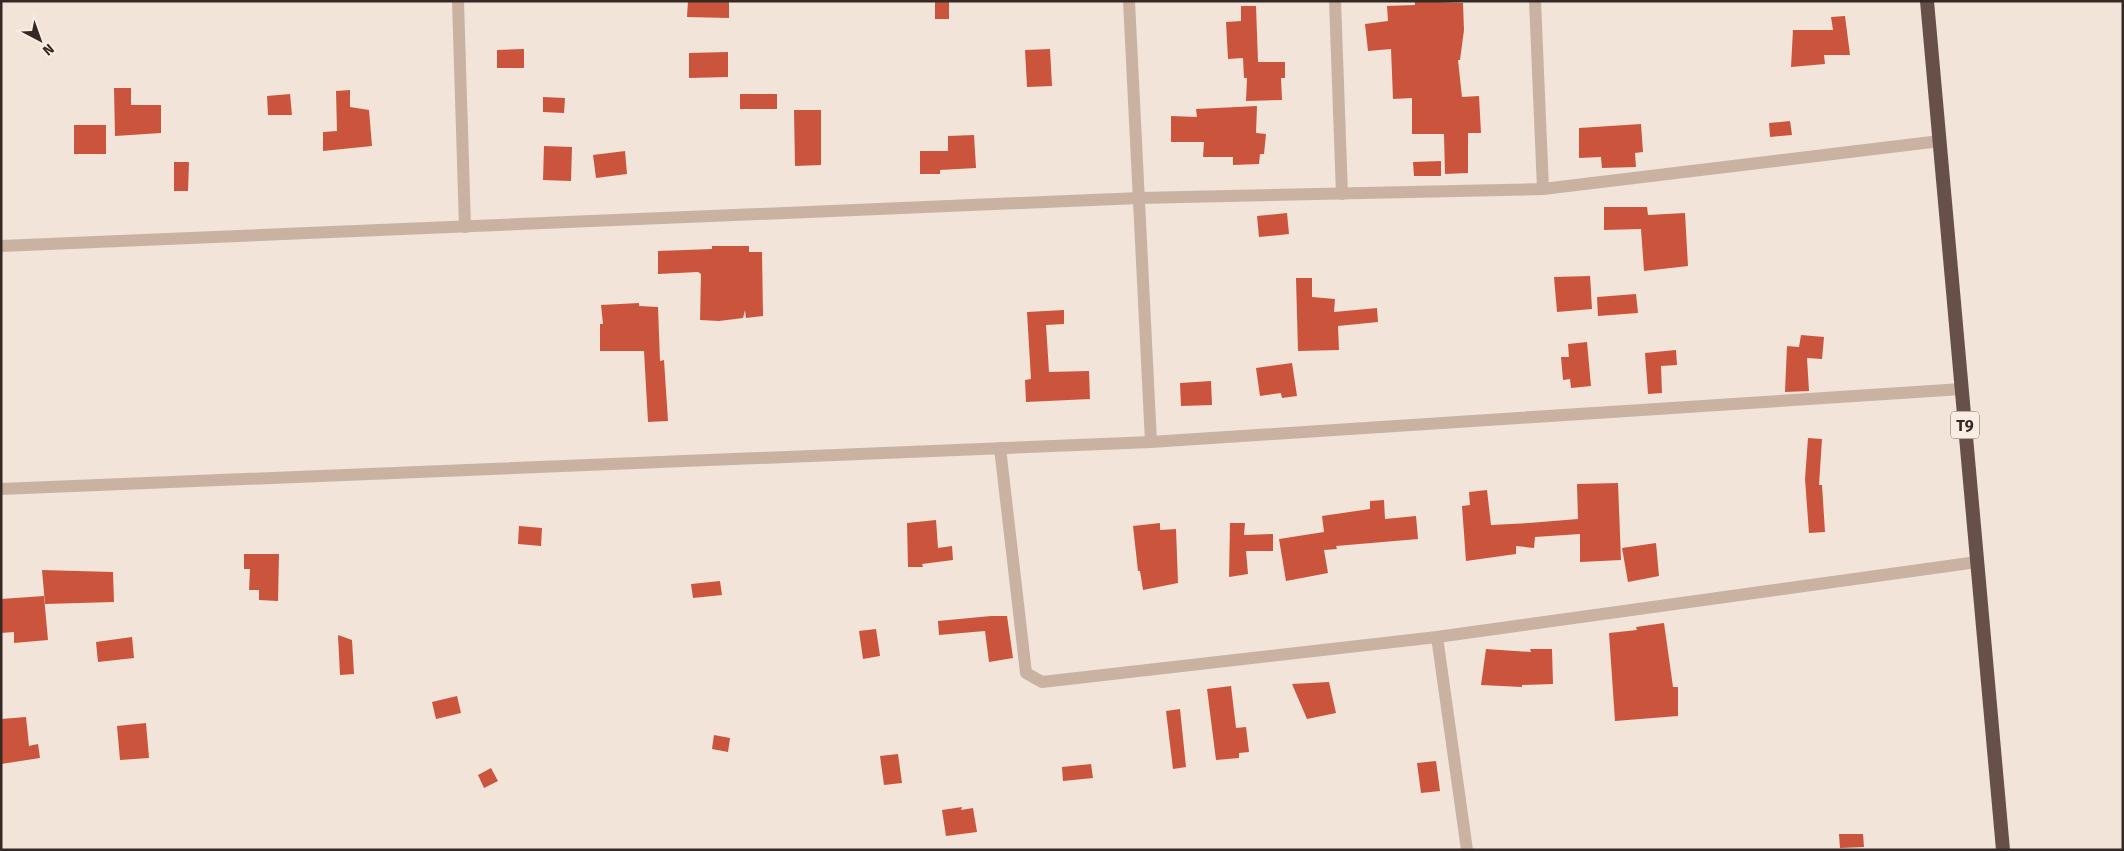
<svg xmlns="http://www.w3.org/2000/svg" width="2124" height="851" font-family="'Fira Sans',sans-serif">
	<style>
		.building { fill: #cb553c }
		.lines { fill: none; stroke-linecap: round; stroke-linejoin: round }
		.minor { stroke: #cab2a3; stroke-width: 12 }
		.trunk { stroke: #675049; stroke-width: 14 }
		.labels { text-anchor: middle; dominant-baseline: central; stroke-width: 5; stroke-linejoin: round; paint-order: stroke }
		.shield { fill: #faeee4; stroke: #70645f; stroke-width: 1 }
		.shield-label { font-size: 16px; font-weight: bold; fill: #352926 }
	</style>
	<rect width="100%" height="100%" fill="#f2e4d8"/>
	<!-- building -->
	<g class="building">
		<polygon points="688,1 729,1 729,18 687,17"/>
		<rect x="935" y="1" width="14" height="18"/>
		<polygon points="1415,1 1463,3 1464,30 1460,60 1458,60 1462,97 1479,96 1481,133 1468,133 1468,173 1445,174 1444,134 1412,134 1412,98 1393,99 1391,49 1368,51 1365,24 1388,21 1387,6 1415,5"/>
		<polygon points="1241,6 1256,6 1258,62 1285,62 1285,78 1281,78 1282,100 1246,101 1247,78 1244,78 1243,58 1228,59 1226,22 1241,21"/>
		<polygon points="1845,16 1850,55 1824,55 1825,64 1791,67 1793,30 1833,30 1831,17"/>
		<polygon points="524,49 524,68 497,68 497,50"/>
		<polygon points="1050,49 1052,86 1027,87 1025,50"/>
		<polygon points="728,52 728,77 689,78 689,53"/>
		<polygon points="114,88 131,88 131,105 161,105 161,133 115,136"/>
		<polygon points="350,90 350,107 369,110 372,146 323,151 323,132 337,131 336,91"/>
		<polygon points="290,94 292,115 268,115 267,96"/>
		<rect x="740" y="94" width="37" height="15"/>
		<polygon points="543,97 565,98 564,113 543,112"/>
		<polygon points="1257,106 1256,133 1266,134 1264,154 1260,154 1259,164 1233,165 1233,157 1203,157 1204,142 1171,142 1171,116 1197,117 1196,109"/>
		<polygon points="794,110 821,110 821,165 795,166"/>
		<polygon points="1790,121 1792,135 1770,137 1769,123"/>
		<polygon points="1641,124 1643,152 1635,153 1636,167 1602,168 1601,157 1579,158 1579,128"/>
		<rect x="74" y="125" width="32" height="29"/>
		<polygon points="974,135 976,168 940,170 940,174 920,174 920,151 948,151 948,136"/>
		<polygon points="544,146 572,147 571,181 543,180"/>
		<polygon points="625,151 627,174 596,178 593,155"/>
		<polygon points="1441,161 1441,176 1414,176 1413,162"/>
		<polygon points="174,162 189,162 188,191 174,191"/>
		<polygon points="1604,207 1647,207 1648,215 1685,213 1688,266 1644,271 1641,229 1604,230"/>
		<polygon points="1287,213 1289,234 1259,237 1257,216"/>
		<polygon points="712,246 749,246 749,252 762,252 763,316 746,318 745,310 743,318 719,321 700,320 701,274 698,272 658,274 658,251 712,249"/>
		<polygon points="1590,276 1592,309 1557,312 1554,277"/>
		<polygon points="1296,278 1312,278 1312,297 1335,299 1334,312 1377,308 1378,322 1338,326 1339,350 1298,351"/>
		<polygon points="1636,294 1638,313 1598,316 1597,297"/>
		<polygon points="639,303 639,306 658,307 660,361 664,360 668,421 648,422 644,351 600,351 600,324 603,324 601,305"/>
		<polygon points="1064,310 1064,324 1046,325 1049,372 1089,371 1090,399 1026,402 1025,380 1031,379 1027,312"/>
		<polygon points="1801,335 1824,337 1822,359 1807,358 1809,391 1785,392 1787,346 1799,347"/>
		<polygon points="1587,342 1591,386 1571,388 1570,379 1563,380 1561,357 1569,357 1568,344"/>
		<polygon points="1676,350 1677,365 1661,366 1662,393 1648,394 1645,353"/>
		<polygon points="1292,363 1297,396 1282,398 1281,393 1260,396 1256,368"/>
		<polygon points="1211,381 1212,405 1181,406 1180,383"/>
		<polygon points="1808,438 1822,439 1819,485 1822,485 1825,532 1809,533 1805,479"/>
		<polygon points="1618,483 1621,560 1580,562 1580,534 1535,537 1534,548 1516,546 1516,554 1466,561 1462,506 1470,505 1469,492 1487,490 1491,525 1529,523 1578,519 1577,484"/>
		<polygon points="1384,500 1385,519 1416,516 1418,539 1336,546 1337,549 1324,550 1328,573 1286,581 1279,539 1324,532 1322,516 1370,509 1370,501"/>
		<polygon points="936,520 938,548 952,546 953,560 922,564 923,567 908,567 907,523"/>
		<polygon points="1160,523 1160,530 1176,529 1178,583 1143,590 1140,571 1138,571 1133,526"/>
		<polygon points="1230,523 1245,523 1244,535 1273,534 1273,551 1246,551 1248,574 1229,577"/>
		<polygon points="519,526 542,528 541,546 518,544"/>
		<polygon points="1656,543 1659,576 1628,582 1622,548"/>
		<polygon points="244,554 279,554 278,601 259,600 259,590 249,590 250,569 244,569"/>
		<polygon points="42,570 113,572 114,602 45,604"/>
		<polygon points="720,581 722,595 693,598 691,584"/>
		<polygon points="44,596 48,640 14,643 14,632 1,633 1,599"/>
		<polygon points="991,616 1007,616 1013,658 989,662 985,631 939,635 938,621"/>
		<polygon points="1664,623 1673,687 1678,687 1678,716 1615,721 1609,633 1637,630 1636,627"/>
		<polygon points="876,629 880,656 863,659 859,631"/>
		<polygon points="338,635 352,640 354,674 340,675"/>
		<polygon points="132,637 134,658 98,662 96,642"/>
		<polygon points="1486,649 1531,652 1530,649 1552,649 1553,684 1522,685 1522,687 1481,685"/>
		<polygon points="1329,682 1336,713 1307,719 1292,684"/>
		<polygon points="1231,686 1236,728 1246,727 1249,752 1239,753 1239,758 1216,760 1207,689"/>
		<polygon points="457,696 461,713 436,719 432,702"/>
		<polygon points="1180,709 1186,767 1173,769 1166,711"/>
		<polygon points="26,717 29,746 38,744 40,758 1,764 1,719"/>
		<polygon points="146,723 149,758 120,760 117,726"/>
		<polygon points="714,735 730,738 728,752 712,749"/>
		<polygon points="898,754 902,783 884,785 880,756"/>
		<polygon points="1436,761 1440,791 1421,793 1417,763"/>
		<polygon points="1091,764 1093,778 1063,781 1062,767"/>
		<polygon points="491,768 498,781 484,788 478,775"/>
		<polygon points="962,807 961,810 973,808 977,832 946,836 942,810"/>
		<polygon points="1839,834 1863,834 1864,847 1840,848"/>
	</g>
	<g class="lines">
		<!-- minor -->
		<g class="minor">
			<polyline points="458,1 465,227"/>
			<polyline points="1129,1 1151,442"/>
			<polyline points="1335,1 1342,194"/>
			<polyline points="1535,1 1543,189"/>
			<polyline points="1,246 1139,198 1543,189 1940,141"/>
			<polyline points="1000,448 1026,673 1042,682 1437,637 1977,562"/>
			<polyline points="1,489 1151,442 1962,389"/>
			<polyline points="1437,637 1467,850"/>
		</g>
		<!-- trunk -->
		<polyline class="trunk" points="1927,1 2003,850"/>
	</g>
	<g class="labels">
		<!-- shield labels -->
		<rect class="shield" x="1951" y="411.5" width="28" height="27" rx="4"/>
		<g class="shield-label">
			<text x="1965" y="425">T9</text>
		</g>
	</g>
	<!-- border -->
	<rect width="2124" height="851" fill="none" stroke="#352926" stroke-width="5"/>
	<!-- north arrow -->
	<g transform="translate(40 40) rotate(139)" stroke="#faeee4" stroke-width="4" paint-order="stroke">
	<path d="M0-4L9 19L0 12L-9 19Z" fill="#352926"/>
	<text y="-8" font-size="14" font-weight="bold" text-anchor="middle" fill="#352926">N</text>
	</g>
</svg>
